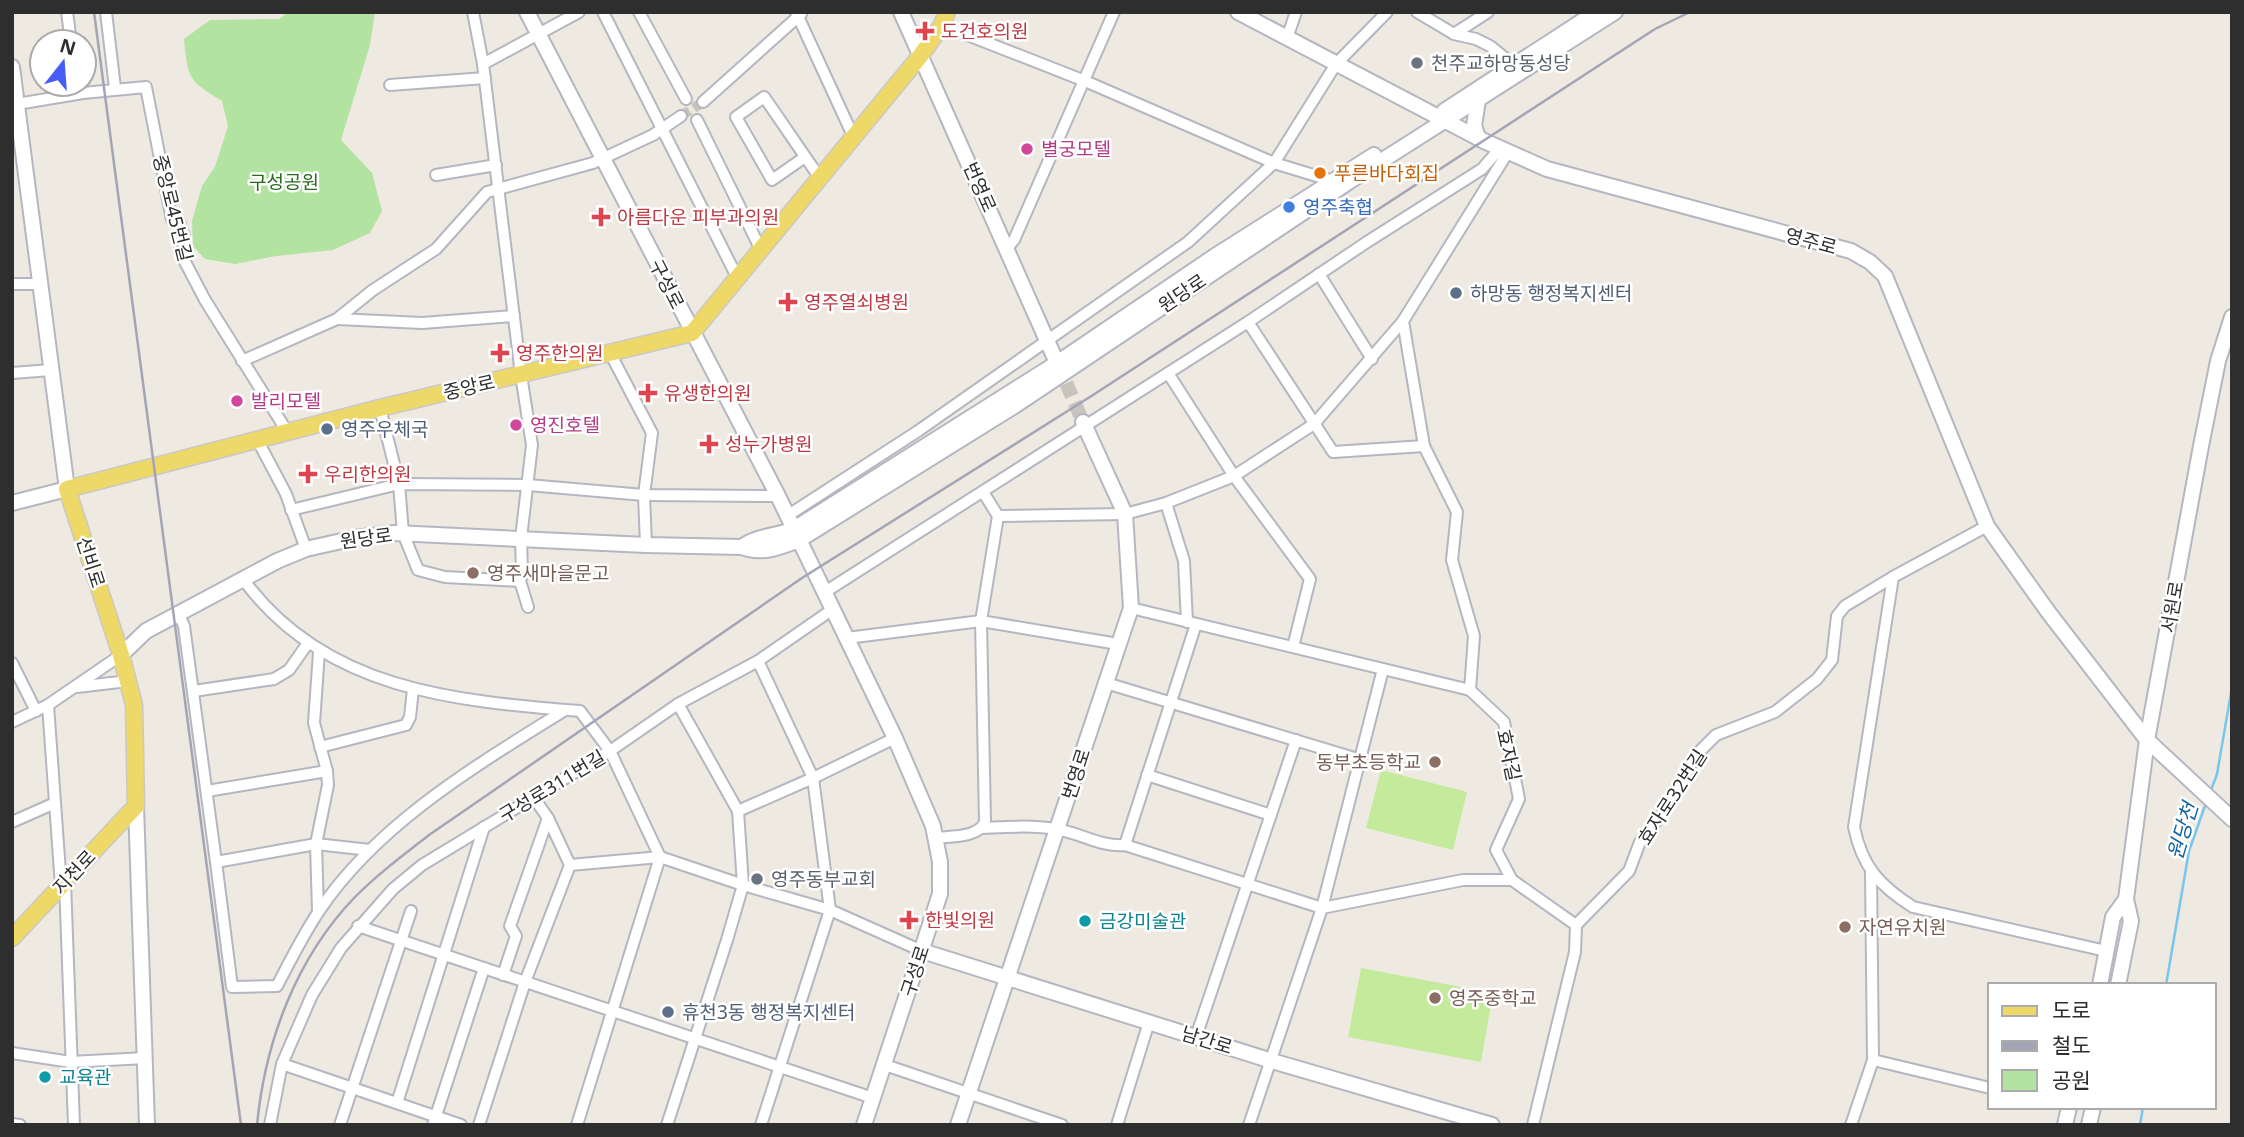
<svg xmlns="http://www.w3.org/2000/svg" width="2244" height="1137" font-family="'Noto Sans','Noto Sans KR',sans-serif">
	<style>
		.green { fill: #b2e3a0 }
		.pitch { fill: #c4ea9c }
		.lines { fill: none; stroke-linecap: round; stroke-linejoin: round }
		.stream { stroke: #78c6ed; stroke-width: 2.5 }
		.street-tunnel { stroke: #c8c4bd; stroke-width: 10; stroke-dasharray: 10 5; stroke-linecap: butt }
		.secondary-tunnel { stroke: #c8c4bd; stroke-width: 14; stroke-dasharray: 14 7; stroke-linecap: butt }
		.street-casing { stroke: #b4b6c1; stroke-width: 14 }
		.secondary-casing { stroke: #b4b6c1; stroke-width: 18 }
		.primary-casing { stroke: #c9c9c9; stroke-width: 19 }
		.street { stroke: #fff; stroke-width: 10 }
		.secondary { stroke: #fff; stroke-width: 14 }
		.primary { stroke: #eed867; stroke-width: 16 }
		.rail { stroke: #a3a5b7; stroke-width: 2.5 }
		.health-dot { fill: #e0444e; stroke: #fff; stroke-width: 2.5 }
		.worship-dot { fill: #6b7280; stroke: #fff; stroke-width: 2.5 }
		.hotel-dot { fill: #d1479c; stroke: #fff; stroke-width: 2.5 }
		.food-dot { fill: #e8710a; stroke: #fff; stroke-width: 2.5 }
		.shop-dot { fill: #3f7fe0; stroke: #fff; stroke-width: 2.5 }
		.service-dot { fill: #5c6f8a; stroke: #fff; stroke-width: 2.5 }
		.education-dot { fill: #8d6e63; stroke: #fff; stroke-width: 2.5 }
		.culture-dot { fill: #0f9aa8; stroke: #fff; stroke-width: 2.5 }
		.labels { text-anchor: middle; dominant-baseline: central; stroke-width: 5; stroke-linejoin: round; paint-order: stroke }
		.health-label { font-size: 19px; fill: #be3a42; stroke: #fff; text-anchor: start }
		.worship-label { font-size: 19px; fill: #5b616d; stroke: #fff; text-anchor: start }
		.hotel-label { font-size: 19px; fill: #b23c85; stroke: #fff; text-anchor: start }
		.food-label { font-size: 19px; fill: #c56008; stroke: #fff; text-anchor: start }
		.park-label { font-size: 19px; fill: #286c1d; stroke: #fff }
		.street-label { font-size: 19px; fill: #2e2e2e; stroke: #fff }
		.shop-label { font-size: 19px; fill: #366cbe; stroke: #fff; text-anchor: start }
		.service-label { font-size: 19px; fill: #4e5e75; stroke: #fff; text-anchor: start }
		.education-label { font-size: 19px; fill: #785e54; stroke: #fff; text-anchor: start }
		.culture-label { font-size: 19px; fill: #0d838f; stroke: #fff; text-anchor: start }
		.water-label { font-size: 21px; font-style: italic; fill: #11659f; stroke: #fff }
	</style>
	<rect width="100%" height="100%" fill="#efeae1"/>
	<!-- green -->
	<path class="green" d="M 288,12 L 375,12 L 370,45 L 341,140 L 372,173 L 382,211 L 370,233 L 333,250 L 276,256 L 235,264 L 205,259 L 193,246 L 192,221 L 202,186 L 215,167 L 228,126 L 222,101 C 188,80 188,79 184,39 L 210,20 L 279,19 Z"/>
	<!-- pitch -->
	<g class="pitch">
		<polygon points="1381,770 1467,792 1453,850 1366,828"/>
		<polygon points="1361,968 1493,993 1481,1062 1348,1037"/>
	</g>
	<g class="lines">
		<!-- stream -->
		<g class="stream">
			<polyline points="2211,790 2217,774 2232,687"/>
			<polyline points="2166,985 2189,851 2206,803"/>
			<polyline points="2140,1125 2143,1107"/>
		</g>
		<!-- street-tunnel -->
		<polyline class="street-tunnel" points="681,116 703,102"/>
		<!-- secondary-tunnel -->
		<polyline class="secondary-tunnel" points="1058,364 1083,422"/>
		<!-- street casing -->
		<g class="street-casing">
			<g id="street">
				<polyline points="67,12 71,42"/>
				<polyline points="106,12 115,88"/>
				<polyline points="473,12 483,64 521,375 532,445 521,538 522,573 520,581 528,607"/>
				<polyline points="603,12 738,279"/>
				<polyline points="639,12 686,99"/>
				<polyline points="796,12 854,138"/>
				<polyline points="1417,12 1454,34 1476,39 1490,46 1517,68"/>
				<polyline points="942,25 1085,81 1274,163 1333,181"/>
				<polyline points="1454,34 1488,12"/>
				<polyline points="1287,38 1296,12"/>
				<polyline points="483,64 579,12"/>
				<polyline points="390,85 485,78"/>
				<polyline points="703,102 801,14"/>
				<polyline points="17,104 83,93 146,87 172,220 178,219 184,236 183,258 205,300 288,433"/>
				<polyline points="697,120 761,250"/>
				<path d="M 805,157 L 772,180 L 736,117 L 764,97 C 783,124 801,151 820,178"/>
				<polyline points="436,175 496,165"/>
				<polyline points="1007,248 1014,240 1114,12"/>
				<polyline points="1319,274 1372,359"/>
				<polyline points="12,284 40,284"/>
				<polyline points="337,319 422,323 514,316"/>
				<polyline points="1403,321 1424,446 1457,512 1452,560 1474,636 1470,690 1504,722 1519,799 1496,850 1512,880 1576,925 1575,952 1533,1125"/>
				<polyline points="1248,322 1333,452 1424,446"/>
				<polyline points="610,353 652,433 644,495 646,545"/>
				<polyline points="242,361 337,319 373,290 436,249 487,192 593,163 653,135 681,116"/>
				<polyline points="12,373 51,370"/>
				<polyline points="1168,373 1234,476 1310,579 1293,647"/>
				<polyline points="380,408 399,484 403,533 418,570 445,577 520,581"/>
				<polyline points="258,441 286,494 306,549"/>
				<polyline points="1166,503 1184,561 1187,622"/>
				<polyline points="291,510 399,484 528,485 644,495 778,496"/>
				<polyline points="787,516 918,431 1188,242 1274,163 1336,64 1387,12"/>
				<polyline points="998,516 1125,514 1166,503 1234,476 1314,424 1403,321 1508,152"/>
				<path d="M 1987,526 L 1893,577 L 1854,827 C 1862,867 1880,886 1913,907 L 2106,951"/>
				<path d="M 243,579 C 324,690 454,701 580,711 L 610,751 L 660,857 L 577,1125"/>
				<polyline points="825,592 1248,322 1367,242 1482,169 1495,154 1508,152"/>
				<polyline points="1131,608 1470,690"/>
				<polyline points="179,615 184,626 216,862"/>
				<polyline points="847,638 981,621 1118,644"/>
				<polyline points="319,652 314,723 327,771"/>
				<polyline points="758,661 813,778 830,910 761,1125"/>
				<polyline points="12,663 36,711"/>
				<polyline points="1106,683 1361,760"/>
				<polyline points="77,687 128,681"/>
				<polyline points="194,691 274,679 289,670 308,643"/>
				<polyline points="48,705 61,886"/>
				<polyline points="12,722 48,705 121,655"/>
				<polyline points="320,747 406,725 410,717 413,689"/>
				<polyline points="1147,775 1271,815"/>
				<polyline points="207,791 327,771 328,785 316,844 318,911"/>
				<polyline points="534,798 548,818 570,865"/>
				<polyline points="738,811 813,778 895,738"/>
				<polyline points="12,822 55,803"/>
				<path d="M 982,828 C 1006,827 1031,825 1055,829 C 1079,832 1099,847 1125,845 L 1322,908 L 1463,880 L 1512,880"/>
				<path d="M 935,838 C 951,836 978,838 985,822 L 981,621 L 998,516 L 983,492"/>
				<polyline points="1125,845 1196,624"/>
				<path d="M 370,850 L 316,844 L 216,862 L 232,987 L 277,986 C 290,961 303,935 319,911 C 378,823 477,765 565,710"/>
				<polyline points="570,865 660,857 743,885 830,910 922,951"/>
				<polyline points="65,882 74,1125"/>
				<polyline points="1576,925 1629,871 1640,842 1668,806 1696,755 1716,735 1775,712 1817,679 1832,660 1837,616 1845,606 1893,577"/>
				<polyline points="358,926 873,1098"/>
				<polyline points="503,975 516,936 510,926 548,818"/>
				<polyline points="1196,1037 1296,740"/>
				<polyline points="12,1053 71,1062 145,1058"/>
				<polyline points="1873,1060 1990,1088"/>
				<polyline points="282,1064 461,1125"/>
				<polyline points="885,1065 1062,1125"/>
				<polyline points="397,1103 484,827"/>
				<polyline points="12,1124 20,1125"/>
				<polyline points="270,1125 282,1064 312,995 341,948 393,889 422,865 610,751 678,704 758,661 833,609"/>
				<polyline points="340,1125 411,911"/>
				<polyline points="433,1125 484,968"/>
				<polyline points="479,1125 525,982 570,865"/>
				<polyline points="667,1125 727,940 743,885 738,811 678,704"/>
				<polyline points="1117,1125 1149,1022"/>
				<polyline points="1249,1125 1322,908 1383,669"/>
				<polyline points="1851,1125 1873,1060 1871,872"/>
			</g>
		</g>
		<!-- secondary casing -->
		<g class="secondary-casing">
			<g id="secondary">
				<polyline points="527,12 778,496 895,738 933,826 940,862 940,894 864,1125"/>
				<polyline points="901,12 1057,363"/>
				<polyline points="1238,12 1484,141 1547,169 1851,251 1870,262 1885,276 1987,526 2049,613 2147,740 2232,819"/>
				<polyline points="12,67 67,489 12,503"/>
				<polyline points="1478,100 1474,126 1478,137"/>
				<polyline points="1444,111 1596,12"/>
				<path d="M 742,547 C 755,536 778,536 794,529 L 1057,363 L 1215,256 L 1374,155"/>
				<path d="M 121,655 L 146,631 L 277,561 L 306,549 L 355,538 L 395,533 L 646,545 L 742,547 C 762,555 780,547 799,540 L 1016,405 L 1350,181 L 1615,12"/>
				<polyline points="136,806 147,1125"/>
				<polyline points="922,951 1272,1061 1492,1125"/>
				<polyline points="2100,985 2113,917 2126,899"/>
				<polyline points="2118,985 2131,921 2126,899 2147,740 2201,446 2218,361 2232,317"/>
				<polyline points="958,1125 1131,608 1125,514 1083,422"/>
				<polyline points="2065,1125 2069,1107"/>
				<polyline points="2089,1125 2093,1107"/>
			</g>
		</g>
		<!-- primary casing -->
		<g class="primary-casing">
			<polyline id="primary" points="12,938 136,806 134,705 121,655 67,489 380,408 692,333 921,55 942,25 947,12"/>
		</g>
		<!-- street -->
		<use href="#street" class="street"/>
		<!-- secondary -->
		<use href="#secondary" class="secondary"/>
		<!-- primary -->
		<use href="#primary" class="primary"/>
		<!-- rail -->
		<g class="rail">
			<polyline points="94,12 241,1125"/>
			<path d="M 257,1125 C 265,1042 296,958 355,897 C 378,874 403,855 429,835 L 802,578 L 1093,395 L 1655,29 L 1690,12"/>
		</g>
	</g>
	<!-- markers -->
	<g class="health-dot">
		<path d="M921.5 20.5h7v7h7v7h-7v7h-7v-7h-7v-7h7z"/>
		<path d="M597.5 206.5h7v7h7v7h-7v7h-7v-7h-7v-7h7z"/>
		<path d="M784.5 291.5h7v7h7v7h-7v7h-7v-7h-7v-7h7z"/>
		<path d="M496.5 342.5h7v7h7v7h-7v7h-7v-7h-7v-7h7z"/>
		<path d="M644.5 382.5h7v7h7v7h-7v7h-7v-7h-7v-7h7z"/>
		<path d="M705.5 433.5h7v7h7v7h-7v7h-7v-7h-7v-7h7z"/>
		<path d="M304.5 463.5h7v7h7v7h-7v7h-7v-7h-7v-7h7z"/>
		<path d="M905.5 909.5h7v7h7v7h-7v7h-7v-7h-7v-7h7z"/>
	</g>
	<g class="worship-dot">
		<circle cx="1417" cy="63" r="7"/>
		<circle cx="757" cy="879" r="7"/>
	</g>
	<g class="hotel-dot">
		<circle cx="1027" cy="149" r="7"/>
		<circle cx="237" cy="401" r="7"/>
		<circle cx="516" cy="425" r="7"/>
	</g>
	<circle class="food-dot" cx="1320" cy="173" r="7"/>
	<circle class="shop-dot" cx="1289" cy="207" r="7"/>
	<g class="service-dot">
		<circle cx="1456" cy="293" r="7"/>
		<circle cx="327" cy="429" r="7"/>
		<circle cx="668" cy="1012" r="7"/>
	</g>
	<g class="education-dot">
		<circle cx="473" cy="573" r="7"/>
		<circle cx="1435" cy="762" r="7"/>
		<circle cx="1845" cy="927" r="7"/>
		<circle cx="1435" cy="998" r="7"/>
	</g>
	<g class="culture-dot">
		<circle cx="1085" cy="921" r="7"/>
		<circle cx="45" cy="1077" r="7"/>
	</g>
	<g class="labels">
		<!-- health labels -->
		<g class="health-label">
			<text x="941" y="31">도건호의원</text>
			<text x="617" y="217">아름다운 피부과의원</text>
			<text x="804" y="302">영주열쇠병원</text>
			<text x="516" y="353">영주한의원</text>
			<text x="664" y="393">유생한의원</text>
			<text x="725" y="444">성누가병원</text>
			<text x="324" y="474">우리한의원</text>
			<text x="925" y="920">한빛의원</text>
		</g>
		<!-- worship labels -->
		<g class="worship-label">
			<text x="1431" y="63">천주교하망동성당</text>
			<text x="771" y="879">영주동부교회</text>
		</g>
		<!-- hotel labels -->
		<g class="hotel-label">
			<text x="1041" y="149">별궁모텔</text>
			<text x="251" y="401">발리모텔</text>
			<text x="530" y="425">영진호텔</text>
		</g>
		<!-- food labels -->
		<g class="food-label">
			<text x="1334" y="173">푸른바다회집</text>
		</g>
		<!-- park labels -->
		<g class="park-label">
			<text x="284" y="182">구성공원</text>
		</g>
		<!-- street labels -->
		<g class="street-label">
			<text transform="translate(980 187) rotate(66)">번영로</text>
			<text transform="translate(173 208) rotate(76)">중앙로45번길</text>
			<text transform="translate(1811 241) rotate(15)">영주로</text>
			<text transform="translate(667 284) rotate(63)">구성로</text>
			<text transform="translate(1182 293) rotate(-34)">원당로</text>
			<text transform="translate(469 387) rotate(-13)">중앙로</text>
			<text transform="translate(366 538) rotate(-8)">원당로</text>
			<text transform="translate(91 562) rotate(72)">선비로</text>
			<text transform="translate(2172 607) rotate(-80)">서원로</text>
			<text transform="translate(1509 755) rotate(78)">효자길</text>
			<text transform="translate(1076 774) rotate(-72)">번영로</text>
			<text transform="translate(552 786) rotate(-31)">구성로311번길</text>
			<text transform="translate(1672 797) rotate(-57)">효자로32번길</text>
			<text transform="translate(74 872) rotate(-47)">지천로</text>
			<text transform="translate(915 971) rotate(-72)">구성로</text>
			<text transform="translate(1207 1040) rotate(17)">남간로</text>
		</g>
		<!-- shop labels -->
		<g class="shop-label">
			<text x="1303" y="207">영주축협</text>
		</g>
		<!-- service labels -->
		<g class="service-label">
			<text x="1470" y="293">하망동 행정복지센터</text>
			<text x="341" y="429">영주우체국</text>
			<text x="682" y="1012">휴천3동 행정복지센터</text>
		</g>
		<!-- education labels -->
		<g class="education-label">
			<text x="487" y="573">영주새마을문고</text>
			<text x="1421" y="762" text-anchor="end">동부초등학교</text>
			<text x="1859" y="927">자연유치원</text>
			<text x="1449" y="998">영주중학교</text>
		</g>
		<!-- culture labels -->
		<g class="culture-label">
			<text x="1099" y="921">금강미술관</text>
			<text x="59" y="1077">교육관</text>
		</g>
		<!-- water labels -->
		<g class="water-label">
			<text transform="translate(2182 831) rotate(-73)">원당천</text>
		</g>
	</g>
	<!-- border -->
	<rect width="2244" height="1137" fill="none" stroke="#2e2e2e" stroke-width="28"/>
	<!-- legend -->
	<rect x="1988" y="983" width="228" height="126" fill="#ffffff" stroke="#ababab" stroke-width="2"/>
	<rect x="2002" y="1006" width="35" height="10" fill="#eed867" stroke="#ababab" stroke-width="2"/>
	<text x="2052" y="1018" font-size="21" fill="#2e2e2e">도로</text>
	<rect x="2002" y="1041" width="35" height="10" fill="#a3a5b7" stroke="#ababab" stroke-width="2"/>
	<text x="2052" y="1053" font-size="21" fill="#2e2e2e">철도</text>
	<rect x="2002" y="1070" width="35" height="21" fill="#b2e3a0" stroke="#ababab" stroke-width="2"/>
	<text x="2052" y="1088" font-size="21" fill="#2e2e2e">공원</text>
	<!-- north arrow -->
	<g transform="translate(63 63) rotate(17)"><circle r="33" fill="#ffffff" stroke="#ababab" stroke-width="2"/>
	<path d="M0-5L12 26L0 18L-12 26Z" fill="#475cf6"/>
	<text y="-10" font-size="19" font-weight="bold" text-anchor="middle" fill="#2e2e2e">N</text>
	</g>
</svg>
